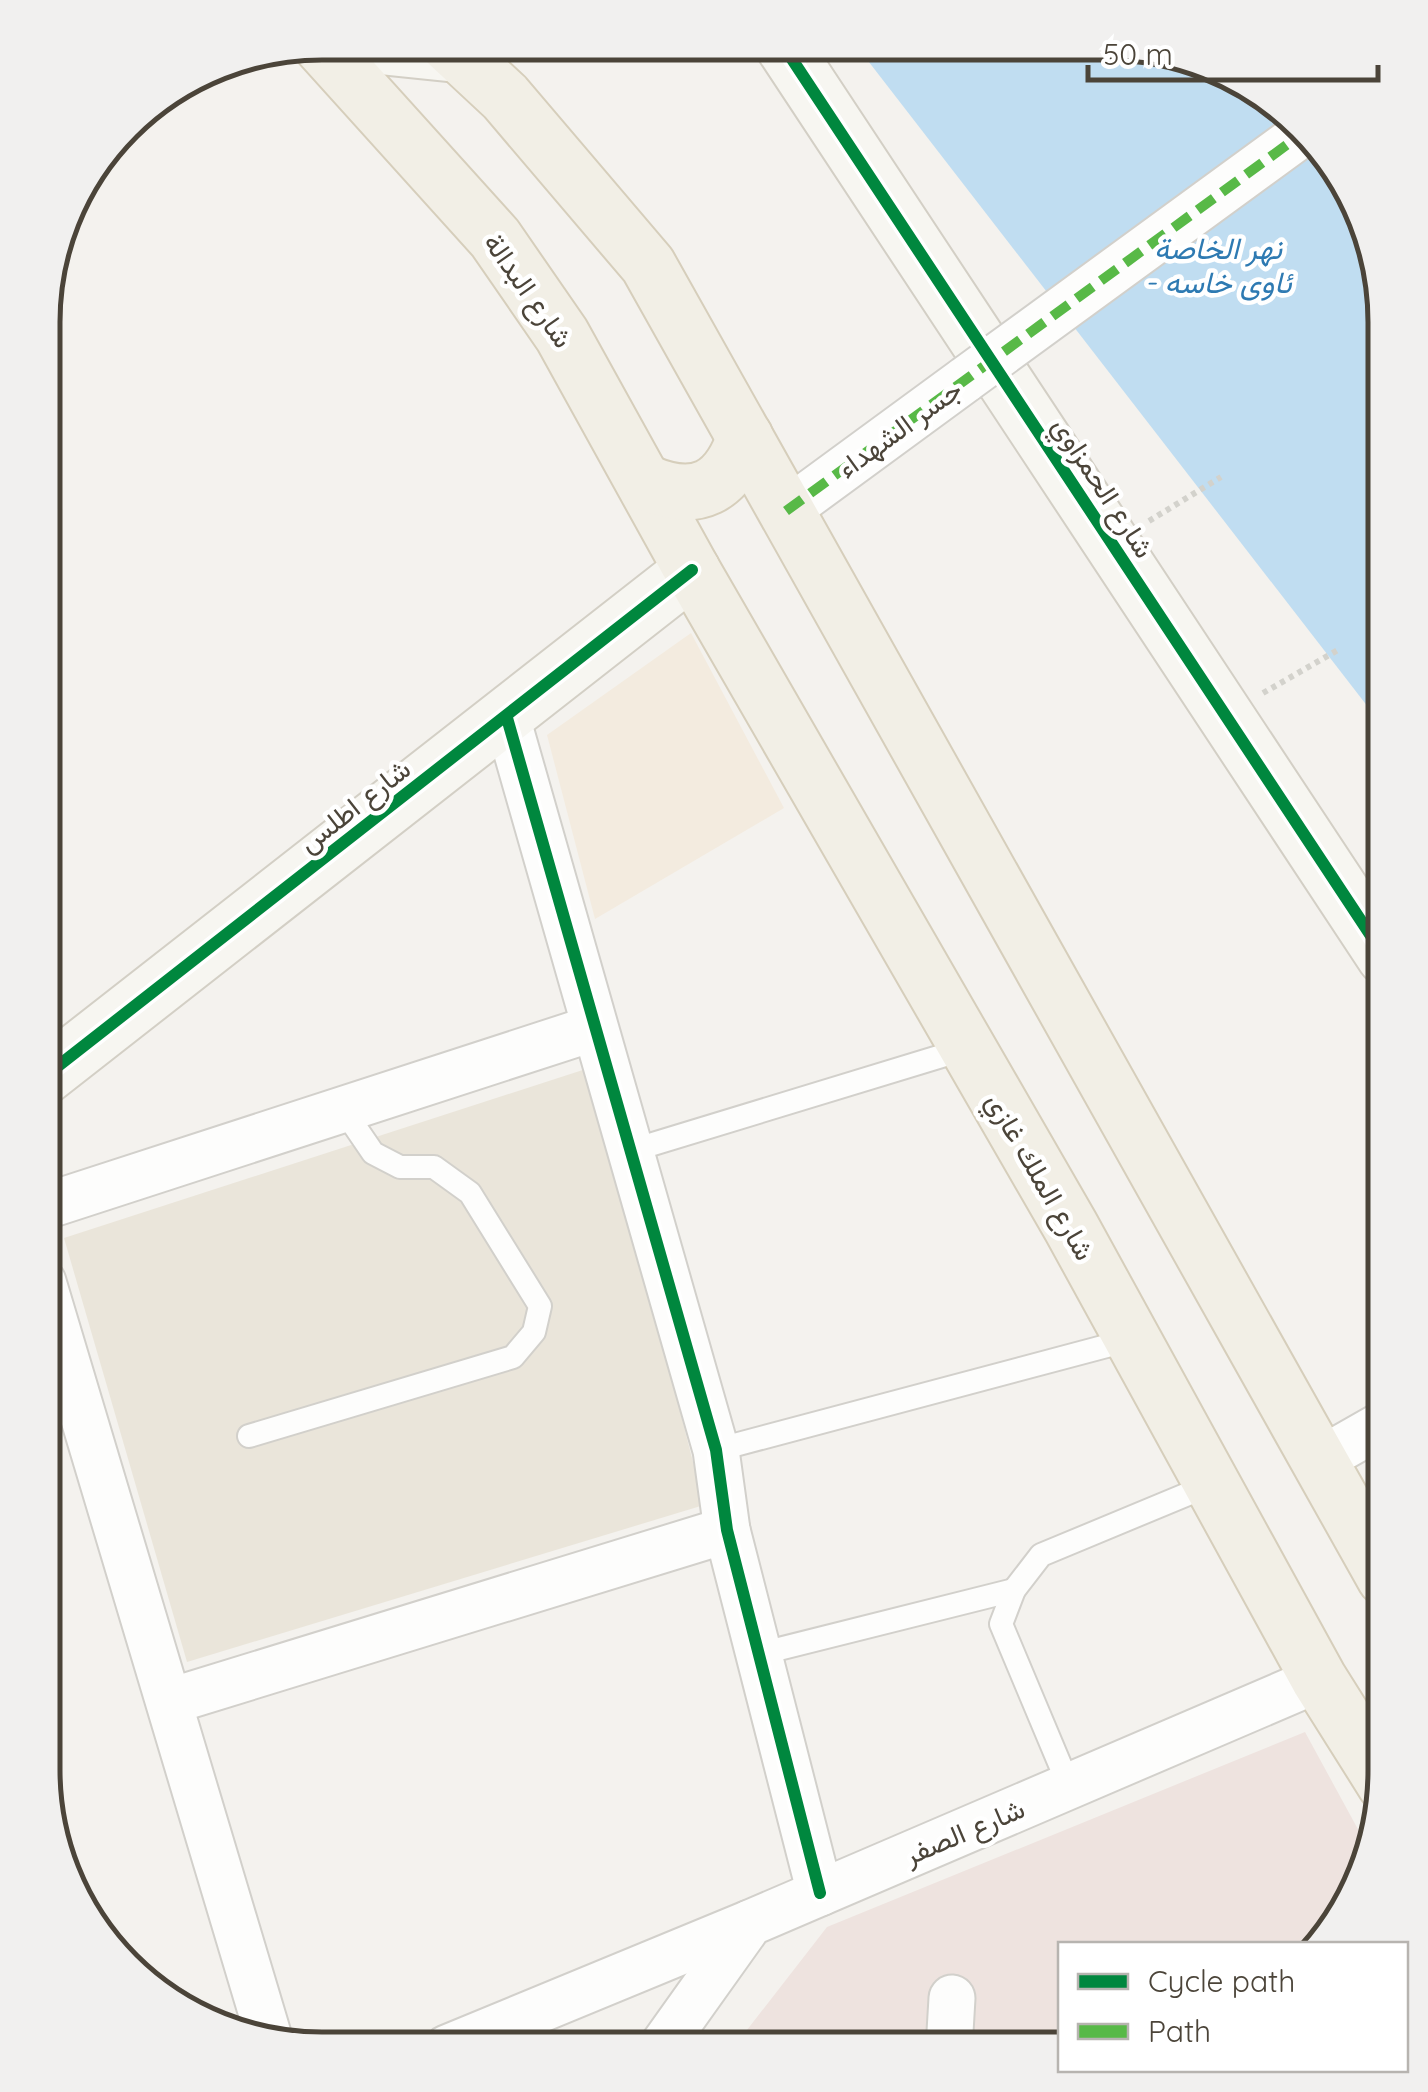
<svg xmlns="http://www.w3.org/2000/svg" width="1428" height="2092" font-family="Quicksand,Vazirmatn,sans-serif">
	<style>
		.commercial { fill: #f3ebdf }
		.education { fill: #eae5da }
		.medical { fill: #eee3df }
		.water { fill: #c0ddf1 }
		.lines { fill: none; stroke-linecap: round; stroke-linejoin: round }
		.lane-casing { stroke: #d2d0cb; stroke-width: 26 }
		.street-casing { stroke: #d2d0cb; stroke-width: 49 }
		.secondary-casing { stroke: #d3cfc5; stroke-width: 59 }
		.primary-casing { stroke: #d6cebb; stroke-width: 59 }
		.path { stroke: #d3d2cc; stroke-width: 6; stroke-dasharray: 5 5; stroke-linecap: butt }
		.lane { stroke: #fdfdfc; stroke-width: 22 }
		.street { stroke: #fdfdfc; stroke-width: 45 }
		.secondary { stroke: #f7f6f1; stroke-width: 55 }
		.primary { stroke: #f2efe6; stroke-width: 55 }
		.street-bridge-casing { stroke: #d2d0cb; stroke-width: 49; stroke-linecap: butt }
		.street-bridge { stroke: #fdfdfc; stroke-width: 45 }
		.quiet { stroke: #58b947; stroke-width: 10; stroke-dasharray: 20 10; stroke-linecap: butt }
		.cycleway-casing { stroke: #fff; stroke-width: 19 }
		.cycleway { stroke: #00873e; stroke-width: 12 }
		.labels { text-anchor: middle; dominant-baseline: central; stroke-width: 9; stroke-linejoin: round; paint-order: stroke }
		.street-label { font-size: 28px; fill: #4b4439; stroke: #fff }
		.water-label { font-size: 30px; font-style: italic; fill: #2e7ab2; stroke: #fff }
		.rim { fill: none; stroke: #4b4439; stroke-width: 5 }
	</style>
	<rect width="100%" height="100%" fill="#f4f2ee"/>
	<!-- commercial -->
	<polygon class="commercial" points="691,633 784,808 595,919 547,735"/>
	<!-- education -->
	<polygon class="education" points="592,1067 704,1505 187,1662 64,1238"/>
	<!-- medical -->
	<polygon class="medical" points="1305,1732 1366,1844 1338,1926 1317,1944 1060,1944 1060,2049 733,2048 827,1927"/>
	<!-- water -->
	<polygon class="water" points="855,44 1143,45 1276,100 1357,199 1385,321 1385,729"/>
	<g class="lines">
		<!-- lane casing -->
		<g class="lane-casing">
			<g id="lane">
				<polyline points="630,1151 968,1048"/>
				<polyline points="249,1436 513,1357 534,1332 540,1306 470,1193 434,1167 400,1167 373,1153 343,1109"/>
				<polyline points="716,1450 1133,1339"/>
				<polyline points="759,1654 1014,1590"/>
				<polyline points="1069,1786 1001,1624 1014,1590 1041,1555 1212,1484"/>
			</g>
		</g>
		<!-- street casing -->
		<g class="street-casing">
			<g id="street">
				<polyline points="786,511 966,379"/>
				<polyline points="507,718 716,1450 727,1530 820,1893"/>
				<polyline points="43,1207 594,1028"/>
				<polyline points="43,1282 270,2041"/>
				<polyline points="1320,1460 1385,1423"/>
				<polyline points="171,1701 727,1530"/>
				<polyline points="447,2048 750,1923"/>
				<polyline points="661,2048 750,1923 1319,1679"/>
				<polyline points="949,2049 952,1998"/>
			</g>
		</g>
		<!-- secondary casing -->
		<g class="secondary-casing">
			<g id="secondary">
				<polyline points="346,43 462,55"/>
				<polyline points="782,44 1385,957"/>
				<polyline points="44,1077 692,570"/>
			</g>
		</g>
		<!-- primary casing -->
		<g class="primary-casing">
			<g id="primary">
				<polyline points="319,43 495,238 562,335 692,570 1071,1227 1319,1679 1385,1784"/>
				<polyline points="447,43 505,97 648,265 1385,1578"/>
				<path d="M 647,483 C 697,504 728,488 745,437"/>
			</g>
		</g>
		<!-- path -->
		<g class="path">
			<polyline points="1149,521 1221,477"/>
			<polyline points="1263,693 1338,650"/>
		</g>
		<!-- lane -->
		<use href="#lane" class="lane"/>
		<!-- street -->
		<use href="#street" class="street"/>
		<!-- secondary -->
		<use href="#secondary" class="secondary"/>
		<!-- primary -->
		<use href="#primary" class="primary"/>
		<!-- street-bridge casing -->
		<g class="street-bridge-casing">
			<polyline id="street-bridge" points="966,379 1303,133"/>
		</g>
		<!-- street-bridge -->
		<use href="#street-bridge" class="street-bridge"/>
		<!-- quiet -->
		<polyline class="quiet" points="786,511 1303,133"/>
		<!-- cycleway casing -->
		<g class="cycleway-casing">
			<g id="cycleway">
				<polyline points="782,44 1385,957"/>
				<polyline points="507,718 716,1450 727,1530 820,1893"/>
				<polyline points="44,1077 692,570"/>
			</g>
		</g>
		<!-- cycleway -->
		<use href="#cycleway" class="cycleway"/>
	</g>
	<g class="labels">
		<!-- street labels -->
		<g class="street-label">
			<text transform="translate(529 290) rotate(55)">شارع البدالة</text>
			<text transform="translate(899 428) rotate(-36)">جسر الشهداء</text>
			<text transform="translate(1104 487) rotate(57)">شارع الحمزاوي</text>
			<text transform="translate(354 805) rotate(-38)">شارع اطلس</text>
			<text transform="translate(1041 1176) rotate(60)">شارع الملك غازي</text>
			<text transform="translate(964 1831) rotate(-23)">شارع الصفر</text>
		</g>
		<!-- water labels -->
		<g class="water-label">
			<text x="1218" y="248">نهر الخاصة<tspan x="1218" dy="34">- ئاوی خاسە</tspan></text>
		</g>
	</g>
	<!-- crop -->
	<path d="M0 0H1428V2092H0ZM322 60H1106A262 262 0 0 1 1368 322V1770A262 262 0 0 1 1106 2032H322A262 262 0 0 1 60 1770V322A262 262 0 0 1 322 60Z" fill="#f1f0ef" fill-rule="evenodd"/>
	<path class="rim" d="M322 60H1106A262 262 0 0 1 1368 322V1770A262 262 0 0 1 1106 2032H322A262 262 0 0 1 60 1770V322A262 262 0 0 1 322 60Z"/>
	<!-- legend -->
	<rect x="1058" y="1942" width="350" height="130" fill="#ffffff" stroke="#b7b4b0" stroke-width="2.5"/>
	<rect x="1078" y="1974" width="50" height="15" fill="#00873e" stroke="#b7b4b0" stroke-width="2.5"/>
	<text x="1148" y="1992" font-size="30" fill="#4b4439">Cycle path</text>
	<rect x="1078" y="2024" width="50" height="15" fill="#58b947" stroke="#b7b4b0" stroke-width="2.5"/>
	<text x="1148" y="2042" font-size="30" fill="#4b4439">Path</text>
	<!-- scale -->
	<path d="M1088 65v15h290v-15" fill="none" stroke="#4b4439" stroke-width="5"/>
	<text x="1103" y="65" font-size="30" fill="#4b4439" stroke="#ffffff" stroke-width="8" paint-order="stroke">50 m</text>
</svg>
